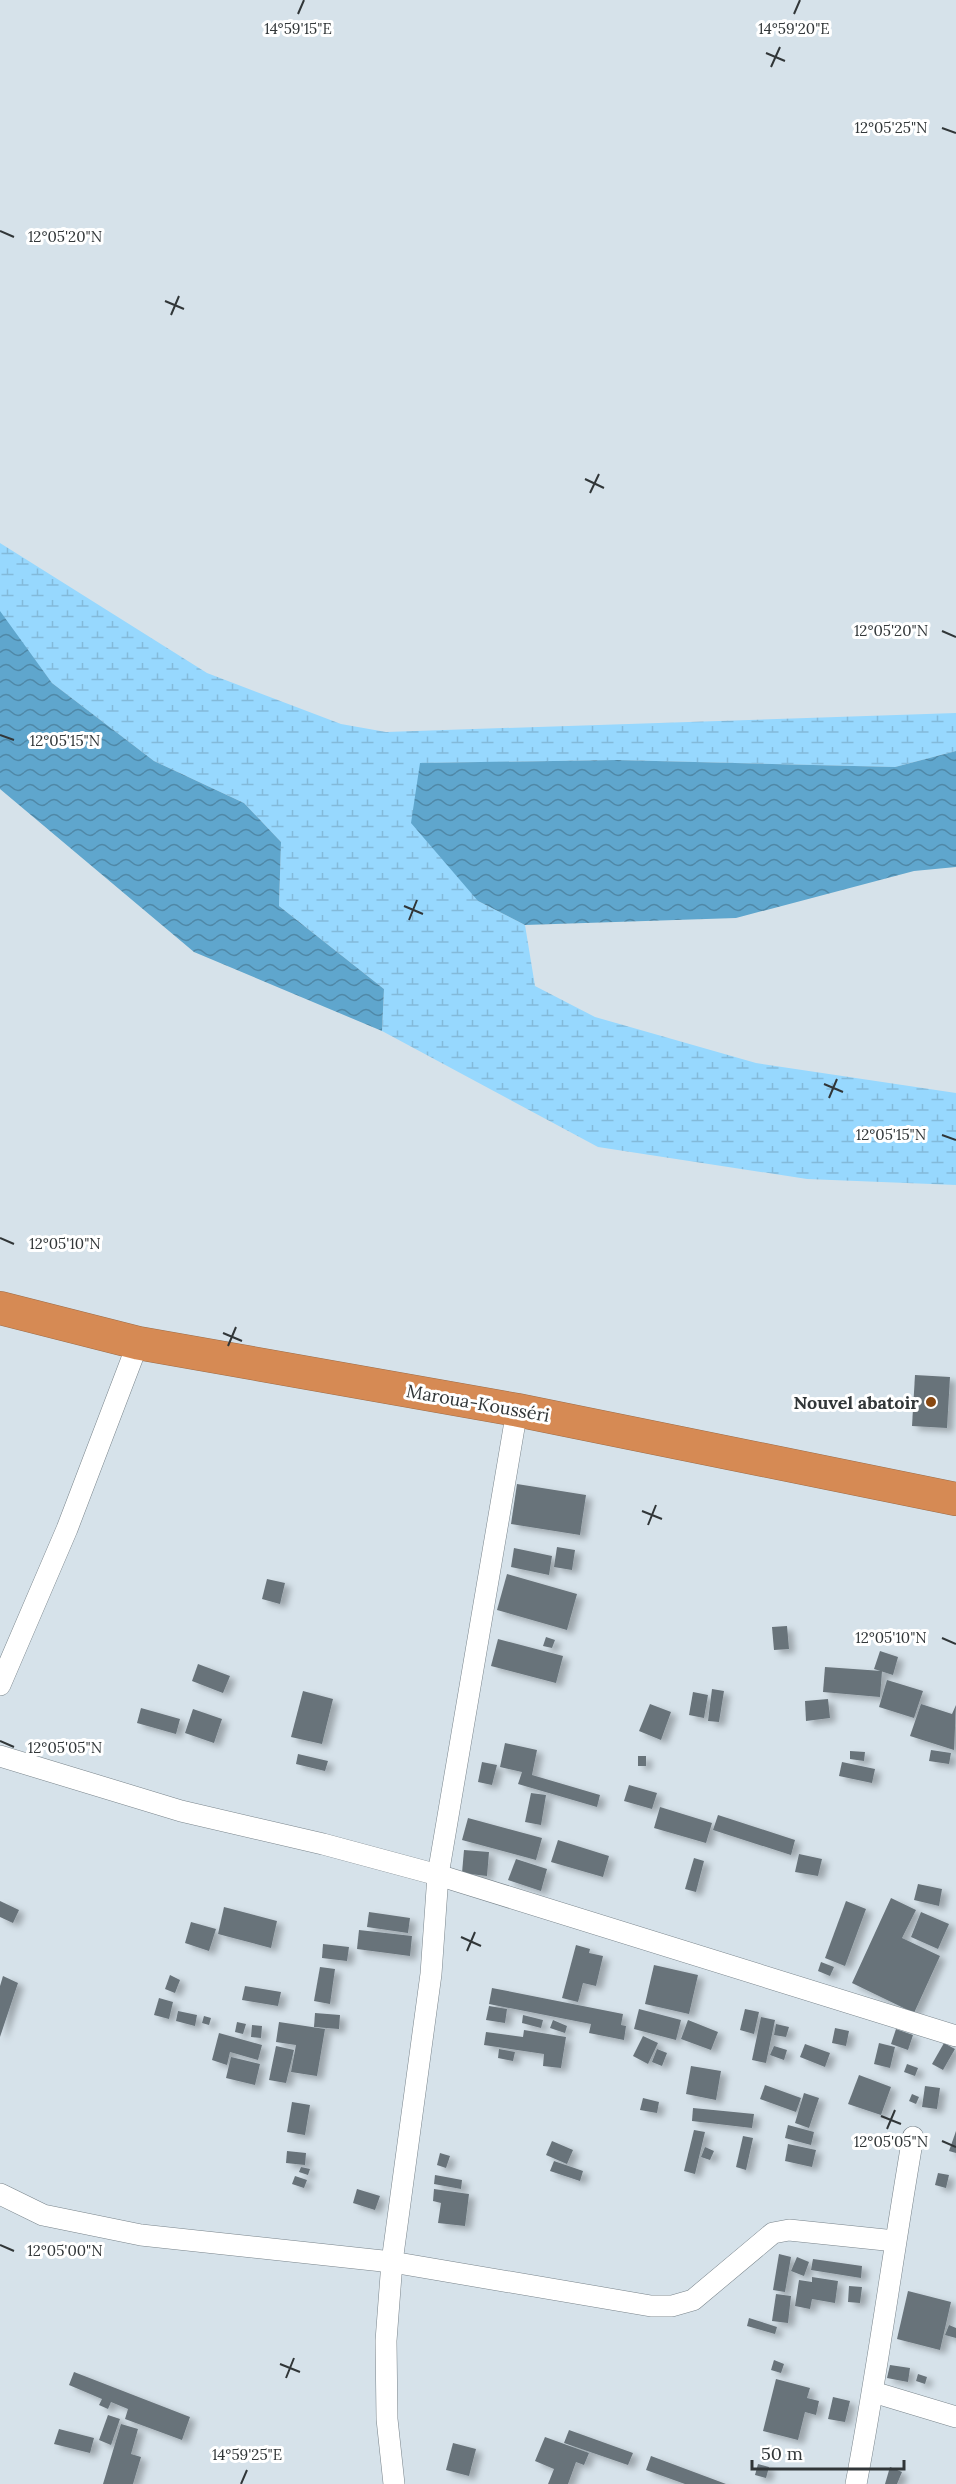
<svg xmlns="http://www.w3.org/2000/svg" width="956" height="2484" font-family="Lora,serif">
	<style>
		.wetland { fill: url(#wetland-marsh) }
		.water { fill: url(#water-waves) }
		.building { fill: #68737a; filter: url(#shadow) }
		.lines { fill: none; stroke-linecap: round; stroke-linejoin: round }
		.street-casing { stroke: #79848b; stroke-width: 22 }
		.highway-casing { stroke: #9c6d4a; stroke-width: 34 }
		.street { stroke: #fff; stroke-width: 21 }
		.highway { stroke: #d68a54; stroke-width: 33 }
		.ticks { fill: none; stroke: #313638; stroke-width: 2 }
		.poi-dot { fill: #884811; stroke: #fff; stroke-width: 2 }
		.labels { text-anchor: middle; dominant-baseline: central; stroke-width: 6; stroke-linejoin: round; paint-order: stroke }
		.poi-label { font-size: 18px; font-weight: bold; fill: #313638; stroke: #fff; text-anchor: end }
		.street-label { font-size: 18px; fill: #313638; stroke: #fff }
		.ticks-label { font-size: 15px; text-anchor: middle; fill: #313638; stroke: #fff; stroke-width: 6; stroke-linejoin: round; paint-order: stroke }
	</style>
	<defs>
		<pattern id="wetland-marsh" width="20" height="14" patternUnits="userSpaceOnUse" patternTransform="scale(1.5)"><rect width="20" height="14" fill="#97d8fe"/><path d="M1 5h8M5 5V1M11 12h8M15 12V8" fill="none" stroke="#83bada"/></pattern>
		<pattern id="water-waves" width="16" height="10" patternUnits="userSpaceOnUse" patternTransform="scale(1.5)"><rect width="16" height="10" fill="#5fa6cd"/><path d="M0 5q4-4 8 0t8 0" fill="none" stroke="#4f88a7"/></pattern>
		<filter id="shadow"><feDropShadow dx="6" dy="4" stdDeviation="3" flood-color="#0004"/></filter>
	</defs>
	<rect width="100%" height="100%" fill="#d6e2ea"/>
	<!-- wetland -->
	<polygon class="wetland" points="0,543 207,673 341,724 386,732 956,713 956,751 895,767 616,760 421,763 478,901 525,925 535,986 595,1017 756,1063 956,1093 956,1185 807,1179 598,1147 382,1031 384,989 279,906 281,842 244,803 154,761 52,683 0,613"/>
	<!-- water -->
	<g class="water">
		<polygon points="0,611 52,683 154,761 244,803 281,842 279,906 384,989 382,1031 194,952 0,789"/>
		<polygon points="956,751 956,867 914,871 736,918 525,925 478,901 411,823 420,763 616,760 895,767"/>
	</g>
	<!-- building -->
	<g class="building">
		<polygon points="915,1375 950,1377 947,1428 912,1426"/>
		<polygon points="517,1484 586,1495 580,1535 511,1524"/>
		<polygon points="557,1547 575,1550 572,1570 554,1567"/>
		<polygon points="514,1548 552,1556 549,1575 511,1567"/>
		<polygon points="507,1574 577,1594 567,1630 497,1610"/>
		<polygon points="267,1579 285,1583 280,1604 262,1599"/>
		<polygon points="787,1626 789,1649 774,1650 772,1627"/>
		<polygon points="546,1637 555,1640 552,1648 543,1646"/>
		<polygon points="498,1639 563,1656 556,1683 491,1666"/>
		<polygon points="880,1651 898,1657 893,1675 874,1669"/>
		<polygon points="198,1664 230,1676 223,1693 192,1681"/>
		<polygon points="825,1667 882,1671 880,1697 823,1692"/>
		<polygon points="887,1680 923,1691 914,1718 879,1707"/>
		<polygon points="712,1689 724,1691 719,1722 708,1721"/>
		<polygon points="303,1691 333,1699 322,1744 291,1737"/>
		<polygon points="693,1692 708,1695 704,1718 689,1715"/>
		<polygon points="828,1699 830,1718 806,1721 805,1701"/>
		<polygon points="650,1704 671,1712 661,1740 639,1731"/>
		<polygon points="921,1704 952,1714 956,1705 954,1750 910,1736"/>
		<polygon points="141,1708 180,1719 176,1734 137,1723"/>
		<polygon points="193,1709 222,1719 214,1743 185,1733"/>
		<polygon points="505,1743 537,1750 532,1775 600,1795 597,1807 518,1784 522,1772 500,1767"/>
		<polygon points="931,1750 951,1753 949,1764 929,1761"/>
		<polygon points="850,1751 865,1752 864,1761 850,1759"/>
		<polygon points="298,1754 328,1761 325,1771 296,1764"/>
		<rect x="638" y="1756" width="8" height="10"/>
		<polygon points="482,1762 497,1765 492,1785 478,1782"/>
		<polygon points="842,1762 875,1769 872,1783 839,1776"/>
		<polygon points="629,1785 657,1793 652,1809 624,1801"/>
		<polygon points="531,1793 546,1795 541,1825 525,1822"/>
		<polygon points="660,1807 712,1823 706,1843 654,1828"/>
		<polygon points="718,1815 795,1840 791,1855 713,1830"/>
		<polygon points="468,1818 542,1838 536,1860 462,1840"/>
		<polygon points="558,1840 609,1856 603,1877 551,1862"/>
		<polygon points="464,1850 489,1852 487,1876 462,1873"/>
		<polygon points="799,1854 822,1859 818,1876 795,1872"/>
		<polygon points="694,1858 704,1861 696,1892 685,1889"/>
		<polygon points="516,1859 547,1869 541,1891 508,1880"/>
		<polygon points="918,1884 942,1889 939,1906 914,1900"/>
		<polygon points="891,1898 916,1910 902,1938 940,1956 914,2013 852,1983"/>
		<polygon points="0,1901 19,1910 13,1923 0,1917"/>
		<polygon points="846,1901 866,1909 845,1966 825,1958"/>
		<polygon points="224,1907 277,1921 271,1948 218,1934"/>
		<polygon points="369,1912 410,1918 408,1933 367,1927"/>
		<polygon points="921,1912 949,1924 938,1949 911,1937"/>
		<polygon points="191,1922 216,1929 209,1951 185,1943"/>
		<polygon points="359,1930 412,1936 410,1956 357,1949"/>
		<polygon points="323,1944 349,1947 347,1961 322,1958"/>
		<polygon points="576,1945 590,1949 589,1953 603,1956 596,1986 583,1983 578,2002 562,1998"/>
		<polygon points="821,1962 834,1967 830,1976 818,1971"/>
		<polygon points="654,1965 698,1975 689,2014 645,2004"/>
		<polygon points="320,1967 335,1969 330,2004 314,2001"/>
		<polygon points="170,1975 180,1980 175,1993 165,1989"/>
		<polygon points="3,1976 18,1983 0,2037 0,1986"/>
		<polygon points="245,1986 281,1992 278,2006 242,2000"/>
		<polygon points="492,1988 623,2014 621,2025 626,2026 624,2040 589,2033 591,2024 489,2004"/>
		<polygon points="159,1998 173,2002 169,2019 154,2015"/>
		<polygon points="489,2006 507,2009 505,2023 486,2020"/>
		<polygon points="639,2009 681,2020 676,2040 634,2029"/>
		<polygon points="745,2009 759,2012 754,2034 740,2030"/>
		<polygon points="178,2011 197,2015 195,2026 176,2021"/>
		<polygon points="315,2013 340,2015 339,2029 314,2027"/>
		<polygon points="523,2015 543,2020 541,2028 522,2023"/>
		<polygon points="204,2016 211,2018 209,2025 202,2023"/>
		<polygon points="761,2017 775,2020 766,2063 752,2060"/>
		<polygon points="553,2020 567,2026 565,2033 550,2028"/>
		<polygon points="688,2020 718,2032 711,2050 681,2039"/>
		<polygon points="237,2022 246,2024 243,2034 235,2032"/>
		<polygon points="279,2022 325,2029 317,2076 291,2072 296,2045 276,2042"/>
		<polygon points="776,2024 789,2027 786,2037 774,2035"/>
		<polygon points="252,2025 262,2026 261,2038 251,2037"/>
		<polygon points="835,2028 849,2031 846,2046 832,2043"/>
		<polygon points="896,2029 913,2035 908,2050 891,2044"/>
		<polygon points="524,2030 566,2037 561,2068 543,2066 544,2054 484,2045 486,2032 523,2037"/>
		<polygon points="219,2033 262,2045 258,2060 230,2052 227,2065 212,2060"/>
		<polygon points="643,2036 658,2043 648,2064 633,2056"/>
		<polygon points="879,2043 895,2047 890,2068 874,2064"/>
		<polygon points="944,2043 955,2049 943,2070 932,2064"/>
		<polygon points="805,2044 830,2053 825,2067 800,2057"/>
		<polygon points="276,2046 294,2050 286,2083 269,2080"/>
		<polygon points="774,2046 787,2050 784,2060 770,2055"/>
		<polygon points="499,2049 515,2052 513,2061 498,2058"/>
		<polygon points="657,2049 667,2053 662,2066 652,2062"/>
		<polygon points="231,2057 260,2064 255,2085 226,2078"/>
		<polygon points="907,2064 918,2068 915,2076 904,2072"/>
		<polygon points="691,2066 721,2071 716,2100 686,2094"/>
		<polygon points="859,2075 891,2087 881,2115 848,2104"/>
		<polygon points="765,2085 801,2098 796,2112 760,2099"/>
		<polygon points="925,2086 940,2088 937,2109 922,2107"/>
		<polygon points="804,2093 819,2098 809,2128 795,2123"/>
		<polygon points="912,2094 919,2097 916,2104 909,2101"/>
		<polygon points="643,2098 659,2102 657,2113 640,2110"/>
		<polygon points="292,2102 310,2105 305,2135 287,2132"/>
		<polygon points="693,2108 754,2114 752,2128 692,2121"/>
		<polygon points="788,2125 814,2132 811,2145 785,2138"/>
		<polygon points="694,2130 705,2132 695,2174 684,2171"/>
		<polygon points="956,2131 956,2153 949,2151"/>
		<polygon points="743,2136 753,2138 746,2170 736,2167"/>
		<polygon points="552,2141 573,2150 567,2164 546,2155"/>
		<polygon points="788,2144 816,2150 812,2167 785,2161"/>
		<polygon points="705,2147 714,2151 710,2160 701,2157"/>
		<polygon points="287,2151 306,2153 305,2165 286,2163"/>
		<polygon points="440,2153 450,2156 446,2168 437,2165"/>
		<polygon points="554,2161 583,2171 580,2181 550,2171"/>
		<polygon points="301,2167 310,2169 308,2175 299,2172"/>
		<polygon points="938,2173 949,2175 946,2188 935,2185"/>
		<polygon points="435,2175 462,2180 461,2189 434,2184"/>
		<polygon points="295,2176 307,2180 304,2188 292,2184"/>
		<polygon points="357,2189 380,2196 375,2210 353,2203"/>
		<polygon points="434,2189 469,2194 465,2226 438,2223 441,2203 433,2201"/>
		<polygon points="779,2254 791,2257 785,2292 773,2290"/>
		<polygon points="797,2257 809,2262 804,2276 791,2271"/>
		<polygon points="813,2259 862,2266 861,2278 811,2270"/>
		<polygon points="812,2277 838,2281 835,2303 812,2299 810,2309 795,2306 799,2280 812,2282"/>
		<polygon points="849,2286 862,2287 860,2303 848,2302"/>
		<polygon points="908,2291 951,2302 940,2350 897,2339"/>
		<polygon points="776,2294 791,2296 788,2323 772,2321"/>
		<polygon points="749,2318 777,2327 775,2334 747,2326"/>
		<polygon points="949,2325 956,2328 956,2338 945,2335"/>
		<polygon points="774,2360 784,2364 781,2373 771,2370"/>
		<polygon points="890,2365 910,2368 908,2382 887,2378"/>
		<polygon points="74,2372 190,2417 182,2440 125,2419 128,2409 111,2402 108,2409 99,2405 102,2399 69,2385"/>
		<polygon points="918,2374 927,2377 925,2384 916,2381"/>
		<polygon points="776,2379 810,2388 807,2398 819,2401 816,2415 805,2412 798,2440 763,2431"/>
		<polygon points="833,2397 850,2401 845,2422 828,2419"/>
		<polygon points="108,2415 120,2419 111,2445 99,2440"/>
		<polygon points="121,2424 138,2429 131,2454 141,2457 133,2484 103,2484"/>
		<polygon points="59,2429 94,2438 90,2453 54,2444"/>
		<polygon points="569,2430 633,2453 628,2465 564,2443"/>
		<polygon points="545,2437 589,2453 584,2465 576,2462 568,2484 548,2484 554,2469 535,2461"/>
		<polygon points="453,2443 476,2449 469,2476 446,2470"/>
		<polygon points="651,2456 726,2484 685,2484 646,2470"/>
		<polygon points="758,2464 769,2467 766,2478 755,2475"/>
		<polygon points="890,2467 902,2472 897,2484 885,2484"/>
	</g>
	<g class="lines">
		<!-- street casing -->
		<g class="street-casing">
			<g id="street">
				<polyline points="0,1685 67,1529 138,1343"/>
				<polyline points="0,1756 181,1811 323,1844 438,1875 956,2036"/>
				<polyline points="0,2194 43,2215 141,2235 392,2262 651,2306 672,2306 693,2300 773,2233 789,2230 895,2241"/>
				<polyline points="873,2392 956,2417"/>
				<polyline points="394,2484 387,2419 386,2341 392,2262 431,1974 438,1875 517,1410"/>
				<path d="M 856,2484 C 878,2369 893,2252 913,2137"/>
			</g>
		</g>
		<!-- highway casing -->
		<g class="highway-casing">
			<polyline id="highway" points="0,1308 138,1343 517,1410 956,1499"/>
		</g>
		<!-- street -->
		<use href="#street" class="street"/>
		<!-- highway -->
		<use href="#highway" class="highway"/>
	</g>
	<!-- ticks -->
	<path class="ticks" d="M 298,14 L 304,0M 794,14 L 800,0M 766,53 L 785,61M 771,67 L 780,47M 942,128 L 956,133M 0,231 L 14,237M 165,301 L 184,309M 171,315 L 179,296M 585,479 L 604,488M 590,493 L 599,474M 942,631 L 956,637M 0,735 L 14,740M 404,906 L 423,914M 409,920 L 417,900M 824,1084 L 843,1092M 829,1098 L 837,1079M 942,1135 L 956,1140M 0,1238 L 14,1244M 223,1333 L 242,1341M 228,1346 L 236,1327M 642,1511 L 662,1519M 648,1525 L 656,1505M 942,1638 L 956,1644M 0,1741 L 14,1747M 461,1937 L 481,1946M 467,1951 L 475,1932M 881,2116 L 901,2124M 887,2129 L 895,2110M 942,2141 L 956,2147M 0,2245 L 14,2251M 280,2364 L 300,2372M 286,2378 L 294,2358M 241,2484 L 247,2470"/>
	<!-- markers -->
	<circle class="poi-dot" cx="931" cy="1402" r="6"/>
	<g class="labels">
		<!-- poi labels -->
		<g class="poi-label">
			<text x="919" y="1402">Nouvel abatoir</text>
		</g>
		<!-- street labels -->
		<g class="street-label">
			<text transform="translate(478 1403) rotate(10)">Maroua-Kousséri</text>
		</g>
	</g>
	<g class="ticks-label">
		<text x="298" y="34">14°59'15"E</text>
		<text x="794" y="34">14°59'20"E</text>
		<text x="891" y="133">12°05'25"N</text>
		<text x="65" y="242">12°05'20"N</text>
		<text x="891" y="636">12°05'20"N</text>
		<text x="65" y="746">12°05'15"N</text>
		<text x="891" y="1140">12°05'15"N</text>
		<text x="65" y="1249">12°05'10"N</text>
		<text x="891" y="1643">12°05'10"N</text>
		<text x="65" y="1753">12°05'05"N</text>
		<text x="891" y="2147">12°05'05"N</text>
		<text x="65" y="2256">12°05'00"N</text>
		<text x="247" y="2460">14°59'25"E</text>
	</g>
	<!-- scale -->
	<path d="M752 2460v9h152v-9" fill="none" stroke="#313638" stroke-width="3"/>
	<text x="761" y="2460" font-size="18" fill="#313638" stroke="#ffffff" stroke-width="4.5" paint-order="stroke">50 m</text>
</svg>
